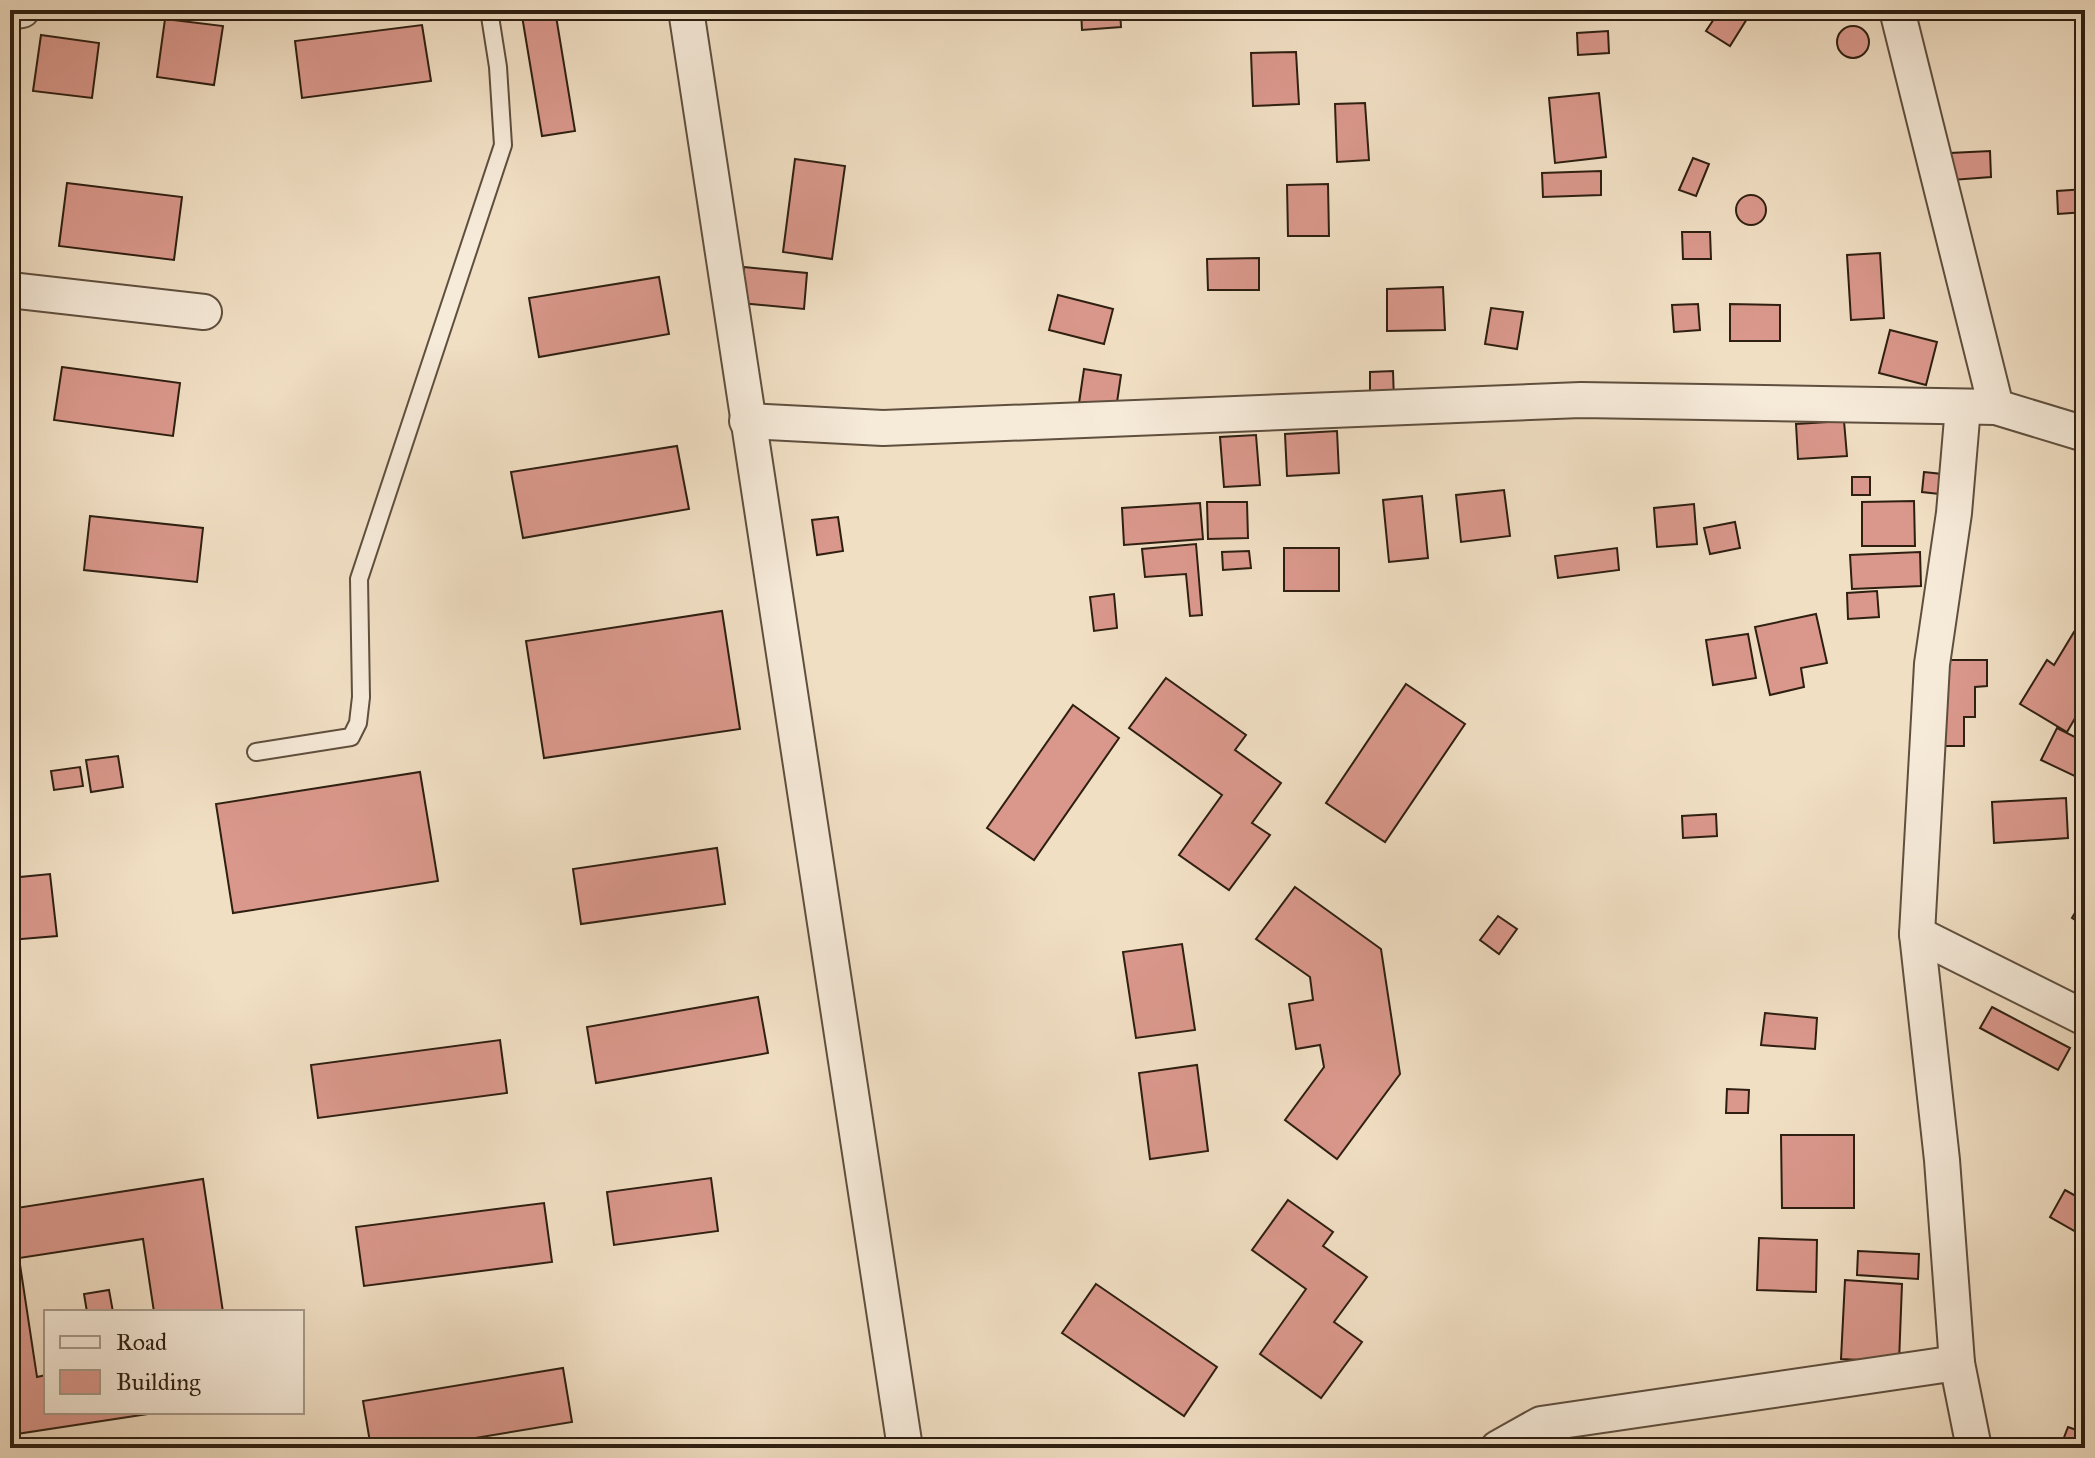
<svg xmlns="http://www.w3.org/2000/svg" width="2095" height="1458" font-family="'IM FELL Great Primer',serif">
	<style>
		.building { fill: #da988c; stroke: #2e1f11; stroke-width: 2 }
		.lines { fill: none; stroke-linecap: round; stroke-linejoin: round }
		.service-casing { stroke: #5f4f3e; stroke-width: 20 }
		.minor-casing { stroke: #5f4f3e; stroke-width: 38 }
		.service { stroke: #f6ead9; stroke-width: 16 }
		.minor { stroke: #f6ead9; stroke-width: 34 }
	</style>
	<rect width="100%" height="100%" fill="#f1dfc4"/>
	<filter id="stains"><feTurbulence type="fractalNoise" baseFrequency=".0025" numOctaves="4"/><feColorMatrix values="0 0 0 0 .2 0 0 0 0 .09 0 0 0 0 .02 0 0 0 .5 -.17"/></filter>
	<radialGradient id="worn" r=".72"><stop offset=".6" stop-color="#630" stop-opacity="0"/><stop offset="1" stop-color="#630" stop-opacity=".3"/></radialGradient>
	<!-- building -->
	<g class="building">
		<polygon points="521,10 555,10 575,131 542,136"/>
		<polygon points="1081,10 1120,10 1121,27 1082,30"/>
		<polygon points="1720,10 1743,10 1750,14 1730,46 1706,31"/>
		<polygon points="165,19 223,26 214,85 157,77"/>
		<polygon points="422,25 431,81 302,98 295,41"/>
		<circle cx="1853" cy="42" r="16"/>
		<polygon points="1608,31 1609,53 1578,55 1577,33"/>
		<polygon points="41,35 99,43 92,98 33,91"/>
		<polygon points="1296,52 1299,104 1253,106 1251,53"/>
		<polygon points="1599,93 1606,157 1555,163 1549,98"/>
		<polygon points="1365,103 1369,160 1337,162 1335,104"/>
		<polygon points="1990,151 1991,177 1952,180 1950,153"/>
		<polygon points="1693,158 1709,164 1696,196 1679,190"/>
		<polygon points="795,159 845,166 832,259 783,252"/>
		<polygon points="1601,171 1601,195 1543,197 1542,173"/>
		<polygon points="67,183 182,197 174,260 59,246"/>
		<polygon points="1328,184 1329,236 1288,236 1287,185"/>
		<polygon points="2085,189 2085,212 2058,214 2057,191"/>
		<circle cx="1751" cy="210" r="15"/>
		<polygon points="1682,232 1710,232 1711,259 1683,259"/>
		<polygon points="1880,253 1884,318 1851,320 1847,255"/>
		<polygon points="1259,258 1259,290 1208,290 1207,259"/>
		<polygon points="744,267 807,273 804,309 741,303"/>
		<polygon points="659,277 669,334 539,357 529,298"/>
		<polygon points="1443,287 1445,330 1387,331 1387,289"/>
		<polygon points="1058,295 1113,309 1104,344 1049,330"/>
		<polygon points="1698,304 1700,330 1674,332 1672,305"/>
		<polygon points="1730,304 1780,305 1780,341 1730,341"/>
		<polygon points="1491,308 1523,312 1517,349 1485,344"/>
		<polygon points="1890,330 1937,342 1926,385 1879,373"/>
		<polygon points="62,367 180,383 173,436 54,420"/>
		<polygon points="1084,369 1121,375 1115,416 1078,410"/>
		<polygon points="1393,371 1394,401 1370,402 1370,372"/>
		<polygon points="1844,421 1847,456 1798,459 1796,424"/>
		<polygon points="1337,431 1339,473 1287,476 1285,434"/>
		<polygon points="1256,435 1260,485 1224,487 1220,437"/>
		<polygon points="677,446 689,509 523,538 511,472"/>
		<polygon points="1924,472 1942,474 1939,494 1922,492"/>
		<rect x="1852" y="477" width="18" height="18"/>
		<polygon points="1504,490 1510,536 1461,542 1456,495"/>
		<polygon points="1422,496 1428,558 1389,562 1383,500"/>
		<polygon points="1914,501 1915,546 1862,546 1862,502"/>
		<polygon points="1207,502 1247,502 1248,538 1208,539"/>
		<polygon points="1200,503 1203,539 1124,545 1122,508"/>
		<polygon points="1694,504 1697,544 1657,547 1654,508"/>
		<polygon points="90,516 203,528 197,582 84,570"/>
		<polygon points="838,517 843,551 817,555 812,520"/>
		<polygon points="1735,522 1740,548 1710,554 1704,528"/>
		<polygon points="1196,544 1202,615 1190,616 1186,574 1145,577 1142,549"/>
		<rect x="1284" y="548" width="55" height="43"/>
		<polygon points="1617,548 1619,570 1558,578 1555,556"/>
		<polygon points="1249,551 1251,568 1223,570 1222,552"/>
		<polygon points="1920,552 1921,586 1852,589 1850,555"/>
		<polygon points="1877,591 1879,617 1848,619 1847,593"/>
		<polygon points="1114,594 1117,628 1094,631 1090,597"/>
		<polygon points="722,611 740,729 544,758 526,641"/>
		<polygon points="1816,614 1827,663 1801,668 1804,687 1770,695 1755,627"/>
		<polygon points="2074,632 2085,639 2085,701 2067,732 2020,704 2047,660 2054,665"/>
		<polygon points="1748,634 1756,678 1713,685 1706,640"/>
		<polygon points="1940,660 1987,660 1987,686 1975,687 1975,717 1964,717 1964,746 1939,746"/>
		<polygon points="1166,678 1246,735 1235,750 1281,783 1252,823 1270,835 1229,890 1179,855 1222,795 1129,728"/>
		<polygon points="1406,684 1465,724 1385,842 1326,803"/>
		<polygon points="1073,705 1119,738 1034,860 987,828"/>
		<polygon points="2057,728 2085,742 2085,775 2083,780 2041,760"/>
		<polygon points="118,756 123,787 91,792 86,760"/>
		<polygon points="80,767 83,786 54,790 51,771"/>
		<polygon points="420,772 438,881 233,913 216,804"/>
		<polygon points="2066,798 2068,838 1994,843 1992,802"/>
		<polygon points="1716,814 1717,836 1683,838 1682,816"/>
		<polygon points="717,848 725,904 581,924 573,869"/>
		<polygon points="50,874 57,936 10,940 10,878"/>
		<polygon points="1295,887 1381,949 1400,1074 1337,1159 1285,1120 1324,1067 1320,1045 1296,1049 1289,1004 1313,1000 1310,977 1256,939"/>
		<polygon points="2085,896 2085,926 2072,918"/>
		<polygon points="1498,916 1517,929 1499,954 1480,940"/>
		<polygon points="1182,944 1195,1030 1136,1038 1123,952"/>
		<polygon points="758,997 768,1053 596,1083 587,1027"/>
		<polygon points="1992,1007 2070,1048 2058,1070 1980,1028"/>
		<polygon points="1765,1013 1817,1018 1815,1049 1761,1045"/>
		<polygon points="500,1040 507,1093 318,1118 311,1065"/>
		<polygon points="1197,1065 1208,1151 1150,1159 1139,1073"/>
		<polygon points="1727,1089 1749,1090 1748,1113 1726,1113"/>
		<polygon points="1781,1135 1854,1135 1854,1208 1782,1208"/>
		<polygon points="711,1178 718,1231 614,1245 607,1192"/>
		<polygon points="203,1179 223,1312 154,1312 143,1239 19,1258 37,1377 46,1375 46,1412 161,1412 10,1435 10,1209"/>
		<polygon points="2065,1190 2085,1201 2085,1237 2050,1217"/>
		<polygon points="1288,1200 1333,1232 1323,1246 1367,1277 1334,1322 1362,1342 1321,1398 1260,1354 1306,1289 1252,1250"/>
		<polygon points="544,1203 552,1262 364,1286 356,1227"/>
		<polygon points="1759,1238 1817,1240 1816,1292 1757,1290"/>
		<polygon points="1858,1251 1919,1254 1918,1279 1857,1275"/>
		<polygon points="1845,1280 1902,1284 1899,1362 1841,1359"/>
		<polygon points="1096,1284 1217,1367 1184,1416 1062,1333"/>
		<polygon points="109,1290 113,1312 87,1312 84,1294"/>
		<polygon points="563,1368 572,1422 415,1448 371,1448 363,1401"/>
		<polygon points="2068,1427 2085,1433 2085,1448 2060,1448"/>
	</g>
	<g class="lines">
		<!-- service casing -->
		<g class="service-casing">
			<polyline id="service" points="256,752 351,737 358,723 361,697 359,579 503,145 498,67 489,10"/>
		</g>
		<!-- minor casing -->
		<g class="minor-casing">
			<g id="minor">
				<polyline points="686,10 905,1448"/>
				<polyline points="1897,10 1996,407"/>
				<polyline points="10,12 22,10"/>
				<polyline points="10,290 204,312"/>
				<polyline points="1963,407 1954,513 1932,664 1917,934 1942,1160 1957,1363 1974,1448"/>
				<polyline points="747,421 883,428 1581,400 1996,407 2085,434"/>
				<polyline points="1917,934 2085,1018"/>
				<polyline points="1498,1448 1541,1424 1957,1363"/>
			</g>
		</g>
		<!-- service -->
		<use href="#service" class="service"/>
		<!-- minor -->
		<use href="#minor" class="minor"/>
	</g>
	<!-- margin -->
	<rect width="2095" height="1458" fill="none" stroke="#f1dfc4" stroke-width="40"/>
	<rect x="12" y="12" width="2071" height="1434" fill="none" stroke="#2e1f11" stroke-width="4"/>
	<rect x="20" y="20" width="2055" height="1418" fill="none" stroke="#2e1f11" stroke-width="2"/>
	<!-- legend -->
	<rect x="44" y="1310" width="260" height="104" fill="#f6ead9" stroke="#a69989" stroke-width="2"/>
	<rect x="60" y="1336" width="40" height="12" fill="#f6ead9" stroke="#a69989" stroke-width="2"/>
	<text x="116" y="1350" font-size="24" fill="#2e1f11">Road</text>
	<rect x="60" y="1370" width="40" height="24" fill="#da988c" stroke="#a69989" stroke-width="2"/>
	<text x="116" y="1390" font-size="24" fill="#2e1f11">Building</text>
	<rect width="100%" height="100%" filter="url(#stains)"/>
	<rect width="100%" height="100%" fill="url(#worn)"/>
</svg>
